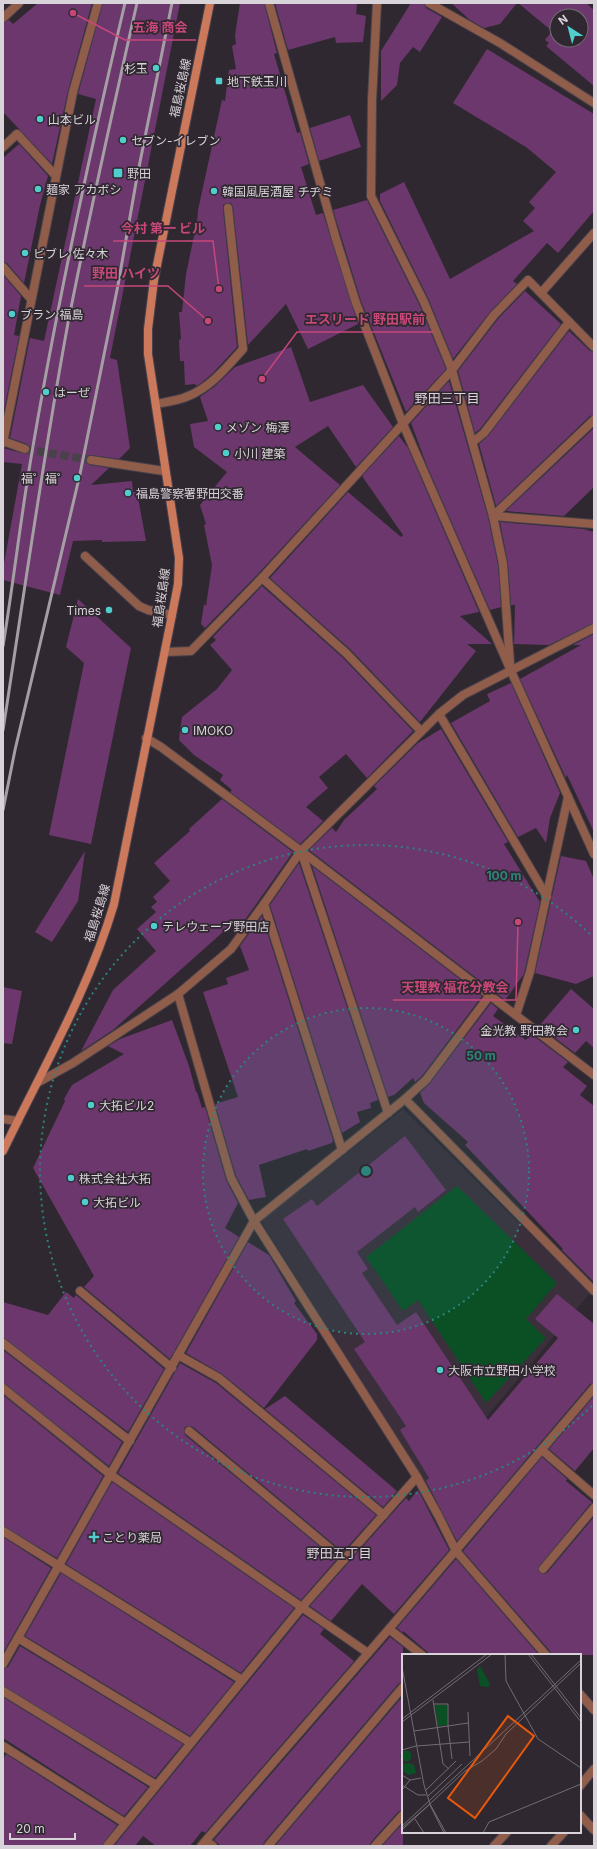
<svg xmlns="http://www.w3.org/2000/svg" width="597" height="1849" font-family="Inter,'Noto Sans JP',sans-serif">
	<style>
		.built { fill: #3c2f3c }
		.green { fill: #0b5025 }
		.building { fill: #6b376c; fill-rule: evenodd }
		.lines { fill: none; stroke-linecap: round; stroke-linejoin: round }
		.street-tunnel { stroke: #494249; stroke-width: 8; stroke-dasharray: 8 4; stroke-linecap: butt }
		.lane-casing { stroke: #4b434b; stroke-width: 10 }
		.street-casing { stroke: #4b434b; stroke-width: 10 }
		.secondary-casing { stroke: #4b434b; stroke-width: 10 }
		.lane { stroke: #915d4b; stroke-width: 8 }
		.street { stroke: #915d4b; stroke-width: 8 }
		.secondary { stroke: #cb785b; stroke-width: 8 }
		.rail { stroke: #a59fa5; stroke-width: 3 }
		.ring { fill: none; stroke: #2d847e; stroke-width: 2; stroke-dasharray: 2 4 }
		.poi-dot { fill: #52cdcd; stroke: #302830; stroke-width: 1.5 }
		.labels { text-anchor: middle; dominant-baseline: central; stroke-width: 3.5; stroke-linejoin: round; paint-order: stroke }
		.poi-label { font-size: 12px; fill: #d8d3d8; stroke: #302830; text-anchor: start }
		.street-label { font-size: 12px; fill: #d8d3d8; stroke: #302830 }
		.neighbourhood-label { font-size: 13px; fill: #ddd2dd; stroke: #302830 }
		.inset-road { fill: none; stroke: #736c73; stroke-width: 1 }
		.view { fill: #e8590c; fill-opacity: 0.15; stroke: #e8590c; stroke-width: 2 }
		.inset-edge { fill: none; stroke: #d8d3d8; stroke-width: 2 }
		.centre { fill: #2d847e; stroke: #302830; stroke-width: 2 }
		.ring-label { font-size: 12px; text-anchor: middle; font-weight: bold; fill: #2d847e; stroke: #302830; stroke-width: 3.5; stroke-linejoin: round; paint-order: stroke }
		.leader { fill: none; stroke: #c8477a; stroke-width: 1.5 }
		.callout-dot { fill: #c8477a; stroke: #302830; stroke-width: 1.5 }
		.callout-label { font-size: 13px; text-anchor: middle; font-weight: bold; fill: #c8477a; stroke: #302830; stroke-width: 3.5; stroke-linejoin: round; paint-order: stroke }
	</style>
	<rect width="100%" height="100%" fill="#302830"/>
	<!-- built -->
	<polygon class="built" points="403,1109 590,1293 428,1487 264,1226 262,1220"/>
	<!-- green -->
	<polygon class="green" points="457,1186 557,1283 526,1319 546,1338 486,1403 418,1300 403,1311 366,1257"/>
	<!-- building -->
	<g class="building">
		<polygon points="38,3 92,3 68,91 52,164 3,112 3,23 9,20 13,24"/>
		<polygon points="103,3 180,3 110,358 117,360 130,448 119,459 91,455 87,456 86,460 90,465 109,468 91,485 132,481 133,492 137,492 146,541 102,542 102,540 73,541 60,595 3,580 3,569 22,464 3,462 3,448 26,454 30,450 27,444 10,438 30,338 44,341 96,99 78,94"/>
		<polygon points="240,3 264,3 277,53 274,54 297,133 300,132 309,164 301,167 316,215 323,213 358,324 308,349 286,304 248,345 233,207 231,203 227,203 223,205 223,209 237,347 213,373 200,384 196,386 195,384 185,385 184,361 180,361 179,340 181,339 179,312 182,312 186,274 197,222 198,210 222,100 225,101 229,70 236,69 232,46 236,44 235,35"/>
		<polygon points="275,3 357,4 356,14 366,16 363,42 336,43 335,37 288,50"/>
		<polygon points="411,3 424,3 426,8 442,17 420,52 413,47 400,63 397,85 381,101 381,51"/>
		<polygon points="451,3 517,3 500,24 484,28 470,20"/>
		<path d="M 518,3 L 586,3 L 594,10 L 594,86 L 546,46 L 549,43 L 545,40 L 552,31 ZM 557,16 L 581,16 L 581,40 L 557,40 Z"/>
		<polygon points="487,49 594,114 594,211 558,253 547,243 513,281 517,284 490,312 453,359 429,300 380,201 380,194 404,182 450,279 534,231 523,221 535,208 529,202 556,172 526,147 453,103"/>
		<polygon points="350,115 361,147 319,161 310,128"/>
		<polygon points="19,144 48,176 40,205 24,283 7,263 3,262 3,158"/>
		<polygon points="367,200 419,304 446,369 406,412 361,301 333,210"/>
		<polygon points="3,275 21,296 14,335 19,336 3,415"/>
		<polygon points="525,291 561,324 480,429 475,433 458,371 498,319"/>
		<polygon points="569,331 590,351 594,352 594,415 590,416 496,506 479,444 488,436"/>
		<polygon points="291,347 310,402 363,385 393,427 356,467 328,426 295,447 340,485 258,574 205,628 201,624 204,604 206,606 212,565 204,525 206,524 200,505 227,472 194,447 190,424 208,421 200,397 214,387 235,367"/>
		<polygon points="449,381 488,517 498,565 501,607 490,610 427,466 411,423"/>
		<polygon points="594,428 594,487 564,516 506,511"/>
		<polygon points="399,436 408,448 479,612 460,616 492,644 467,644 476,651 420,722 350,649 270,578 348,492 401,537 403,535 362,476"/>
		<polygon points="500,522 584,529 594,532 594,623 549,645 514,644 515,605 511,605 508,564"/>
		<polygon points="262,586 342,657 413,731 367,778 346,754 319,777 328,788 306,807 323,821 300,844 230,792 232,790 220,780 223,775 194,755 179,740 182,717 217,689 232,670 210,645 216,640 213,637"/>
		<polygon points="78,599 131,648 91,844 49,835 84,663 66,647"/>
		<polygon points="594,634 594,832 567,775 566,778 520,679 581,645 573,645"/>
		<polygon points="511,683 560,793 550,818 546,843 536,828 518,837 451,723 490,701 487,694"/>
		<polygon points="441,729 508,842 504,844 540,902 524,974 505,1000 309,850 332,828 336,832 344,820 377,789 374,786 418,743"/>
		<polygon points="222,799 293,852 235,934 232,924 113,1030 81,1051 113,990 156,951 137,929 156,912 151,907 157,902 153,897 170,881 154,863 190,831 189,829"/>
		<polygon points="85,851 78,901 52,942 35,932"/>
		<polygon points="561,856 586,861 594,879 594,976 576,984 535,973"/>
		<polygon points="299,863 378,1100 370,1103 371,1108 357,1112 360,1122 342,1133 270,905"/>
		<polygon points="312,866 482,996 422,1076 415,1082 413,1078 394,1095 388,1097"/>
		<polygon points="262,916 333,1140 332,1143 308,1151 307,1149 259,1165 266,1197 249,1200 236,1176 215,1104 238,1097 203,992 228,984 226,978 249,970 240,946"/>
		<polygon points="3,987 22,991 12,1044 3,1043"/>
		<polygon points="571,989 594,1009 594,1048 586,1041 575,1053 539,1026"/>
		<polygon points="491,1003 498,1009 493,1016 526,1040 531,1034 568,1062 563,1067 587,1086 580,1095 594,1106 594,1282 562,1250 563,1249 465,1145 468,1142 424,1103 420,1093 430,1083"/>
		<polygon points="172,1020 189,1066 196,1092 197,1092 202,1108 205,1107 226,1180 238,1203 225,1228 239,1237 170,1359 84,1287 94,1276 33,1168 65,1101 64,1099 72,1085 124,1054 108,1046 120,1039"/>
		<polygon points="405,1136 446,1190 418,1212 415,1207 357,1252 368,1269 362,1273 397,1325 416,1312 488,1420 558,1338 535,1319 557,1294 594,1324 594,1383 590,1384 457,1541 426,1481 429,1478 400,1430 406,1426 354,1349 365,1342 283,1219 312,1199 317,1206"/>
		<polygon points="248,1242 269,1255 296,1301 294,1303 317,1334 317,1340 264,1408 222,1374 186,1353"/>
		<polygon points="66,1292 74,1298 76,1295 164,1369 128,1432 3,1338 3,1302 48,1315"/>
		<polygon points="3,1350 122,1442 109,1466 3,1383"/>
		<polygon points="180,1363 216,1383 376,1515 343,1552 193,1427 190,1426 185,1427 184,1430 185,1435 336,1560 301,1600 118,1473"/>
		<polygon points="3,1395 103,1476 57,1558 3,1526"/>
		<polygon points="285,1396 397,1491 383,1507 265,1409"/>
		<polygon points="594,1396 594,1448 575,1471 549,1449"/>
		<polygon points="542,1457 567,1479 566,1481 593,1503 590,1504 538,1568 542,1574 547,1573 594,1517 594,1655 551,1655 550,1651 463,1551"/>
		<polygon points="112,1482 294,1608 241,1673 66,1564"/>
		<polygon points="418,1490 449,1550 394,1614 362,1584 331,1621 310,1606 406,1498 409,1501"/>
		<polygon points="3,1537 51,1568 3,1653"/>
		<polygon points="456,1559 539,1655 431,1655 403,1631 403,1633 397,1628"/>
		<polygon points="61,1573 234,1682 190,1736 25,1636"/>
		<polygon points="303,1615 324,1629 320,1634 354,1661 205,1833 202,1831 190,1846 156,1846 143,1836 135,1846 114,1846"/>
		<polygon points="390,1637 403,1647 403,1682 399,1683 264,1842 263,1846 221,1846 214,1840"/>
		<polygon points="20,1646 183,1744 155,1778 3,1686 3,1669 8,1667"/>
		<polygon points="403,1696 403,1810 399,1811 371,1842 370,1846 275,1846"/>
		<polygon points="3,1697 148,1787 124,1816 3,1738"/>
		<polygon points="6,1754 117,1825 102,1846 3,1846 3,1760"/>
		<polygon points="403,1823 403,1846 382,1846"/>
	</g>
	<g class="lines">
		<!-- street-tunnel -->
		<polyline class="street-tunnel" points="25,449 91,460"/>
		<!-- lane casing -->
		<g class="lane-casing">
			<g id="lane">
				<polyline points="3,267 31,299"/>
				<path d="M 156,404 C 166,402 176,401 186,397 C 210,388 226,368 243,349 L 228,208"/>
				<polyline points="473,442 484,433 569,322"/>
				<polyline points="85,556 139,606 148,610 172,615"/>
				<polyline points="262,578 346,653 421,731"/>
				<polyline points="439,714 547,897"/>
				<polyline points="301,851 388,1113"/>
				<polyline points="264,904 342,1150"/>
				<polyline points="80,1291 172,1368"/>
				<polyline points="3,1343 130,1441"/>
				<polyline points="178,1355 219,1378 384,1515"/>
				<polyline points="189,1431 344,1560"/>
				<polyline points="542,1450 594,1495"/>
				<polyline points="543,1569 594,1508"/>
				<polyline points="18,1638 191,1743"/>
				<polyline points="3,1691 156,1785"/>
				<polyline points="3,1746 125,1823"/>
				<polyline points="206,1841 213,1846"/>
				<polyline points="268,1846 403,1687"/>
				<polyline points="375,1846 403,1815"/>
				<polyline points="494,1846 507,1832"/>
				<polyline points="551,1846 564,1832"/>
			</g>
		</g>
		<!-- street casing -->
		<g class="street-casing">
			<g id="street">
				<polyline points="269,3 336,239 356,303 403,424 511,671 594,854"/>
				<polyline points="377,3 372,100 371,196 424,302 452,370 493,516 503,564 510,664"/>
				<polyline points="429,3 500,43 594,103"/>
				<polyline points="3,18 19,3"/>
				<polyline points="3,147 17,134 56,176"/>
				<polyline points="541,293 594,233"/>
				<polyline points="3,441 25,449"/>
				<polyline points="3,443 73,92 98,3"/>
				<polyline points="91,460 164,471"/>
				<polyline points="493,516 594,420"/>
				<polyline points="493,516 594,524"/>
				<polyline points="165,652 191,651 262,578 452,370 494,315 528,280 594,347"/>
				<polyline points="146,738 161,747 301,851 594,1075"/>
				<polyline points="178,994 231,1178 254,1221 417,1477 438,1515 456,1551 546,1655"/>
				<polyline points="516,1015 530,972 568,797"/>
				<polyline points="37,1083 73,1063 178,994 231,949 264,904 301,851 439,714 463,695 594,628"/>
				<polyline points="405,1099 594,1291"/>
				<polyline points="3,1119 18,1121"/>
				<polyline points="3,1388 111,1475 368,1653"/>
				<polyline points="3,1531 242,1680"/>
				<polyline points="389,1629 422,1655"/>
				<polyline points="3,1664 254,1221 405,1099 426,1080 490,995"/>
				<polyline points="580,1694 594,1710"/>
				<polyline points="580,1786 594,1769"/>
				<polyline points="580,1815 594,1830"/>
				<polyline points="107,1846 302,1607 417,1477"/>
				<polyline points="201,1846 389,1629 594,1388"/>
			</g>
		</g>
		<!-- secondary casing -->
		<g class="secondary-casing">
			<path id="secondary" d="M 3,1151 C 42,1070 89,989 114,904 L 172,615 L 178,584 L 179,558 L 148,354 L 148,329 L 154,280 L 210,3"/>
		</g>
		<!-- lane -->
		<use href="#lane" class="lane"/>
		<!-- street -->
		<use href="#street" class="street"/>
		<!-- secondary -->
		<use href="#secondary" class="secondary"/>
		<!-- rail -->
		<g class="rail">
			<path d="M 3,646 C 13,585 20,524 30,464 C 56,309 89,156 125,3"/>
			<path d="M 3,730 C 24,594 43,458 68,323 C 89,216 113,109 137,3"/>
			<polyline points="3,810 15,750 80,474 118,285 137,177 172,3"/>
		</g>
	</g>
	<!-- distance rings -->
	<circle cx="366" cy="1171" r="163" fill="#2d847e" fill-opacity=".12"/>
	<g class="ring">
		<circle cx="366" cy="1171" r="163"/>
		<path d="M592 1406A326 326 0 1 1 592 936"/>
	</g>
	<!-- markers -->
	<g class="poi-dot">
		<circle cx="156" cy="68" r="4"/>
		<rect x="215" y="77" width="8" height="8" rx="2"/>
		<circle cx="40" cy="119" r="4"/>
		<circle cx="123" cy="140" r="4"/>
		<rect x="113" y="168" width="10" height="10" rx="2"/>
		<circle cx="38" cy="189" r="4"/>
		<circle cx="214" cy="191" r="4"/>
		<circle cx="25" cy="253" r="4"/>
		<circle cx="12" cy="314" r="4"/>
		<circle cx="46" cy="392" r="4"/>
		<circle cx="218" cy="427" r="4"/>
		<circle cx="226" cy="453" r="4"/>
		<circle cx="77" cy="478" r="4"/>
		<circle cx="128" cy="493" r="4"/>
		<circle cx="109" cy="610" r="4"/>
		<circle cx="185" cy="730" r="4"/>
		<circle cx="154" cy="926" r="4"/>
		<circle cx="576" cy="1030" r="4"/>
		<circle cx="91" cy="1105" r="4"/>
		<circle cx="71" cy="1178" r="4"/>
		<circle cx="85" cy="1202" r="4"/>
		<circle cx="440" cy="1370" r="4"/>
		<path d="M92 1531h4v4h4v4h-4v4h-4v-4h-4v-4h4z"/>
	</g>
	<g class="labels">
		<!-- poi labels -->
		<g class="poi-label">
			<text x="148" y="68" text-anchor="end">杉玉</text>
			<text x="227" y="81">地下鉄玉川</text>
			<text x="48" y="119">山本ビル</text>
			<text x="131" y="140">セブン-イレブン</text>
			<text x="127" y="173">野田</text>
			<text x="46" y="189">麺家 アカボシ</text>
			<text x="222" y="191">韓国風居酒屋 チヂミ</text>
			<text x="33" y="253">ビブレ 佐々木</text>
			<text x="20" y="314">ブラン 福島</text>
			<text x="54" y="392">はーぜ</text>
			<text x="226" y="427">メゾン 梅澤</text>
			<text x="234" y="453">小川 建築</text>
			<text x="69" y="478" text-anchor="end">福゜福゜</text>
			<text x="136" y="493">福島警察署野田交番</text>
			<text x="101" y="610" text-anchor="end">Times</text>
			<text x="193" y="730">IMOKO</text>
			<text x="162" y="926">テレウェーブ野田店</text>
			<text x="568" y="1030" text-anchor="end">金光教 野田教会</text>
			<text x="99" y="1105">大拓ビル2</text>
			<text x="79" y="1178">株式会社大拓</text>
			<text x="93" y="1202">大拓ビル</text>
			<text x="448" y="1370">大阪市立野田小学校</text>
			<text x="102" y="1537">ことり薬局</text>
		</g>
		<!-- street labels -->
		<g class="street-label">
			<text transform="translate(180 88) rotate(-78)">福島桜島線</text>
			<text transform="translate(161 598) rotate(-82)">福島桜島線</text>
			<text transform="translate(97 913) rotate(-73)">福島桜島線</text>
		</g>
		<!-- neighbourhood labels -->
		<g class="neighbourhood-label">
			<text x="447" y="398">野田三丁目</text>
			<text x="339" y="1553">野田五丁目</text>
		</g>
	</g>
	<!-- overview -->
	<g transform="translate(402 1654)">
		<rect width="179" height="179" fill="#302830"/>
		<path d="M 78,12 L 88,30 L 87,33 L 78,32 L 75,15 ZM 33,51 L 45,51 L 45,71 L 36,72 ZM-1.5 102a5.5 5.5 0 1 1 11 0a5.5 5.5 0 1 1-11 0ZM 7,109 L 12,111 L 14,119 L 7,121 L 0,117 L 1,110 Z" fill="#0b5025"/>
		<path class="inset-road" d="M 103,0 L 104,27 L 136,85 L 179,114M 126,0 L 179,68M 129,0 L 179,64M 0,13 L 22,131 L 28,150M 31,46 L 41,110 L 47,115M 32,50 L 46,50 L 46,72 L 50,105M 66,58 L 68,102M 0,65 L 85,0M 0,68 L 90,0M 12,77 L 66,69M 15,92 L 67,88M 0,96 L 14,92M 0,121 L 8,126 L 19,124M 0,131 L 16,141 L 24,141M 0,136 L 8,126M 24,136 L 54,107M 26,142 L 60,110M 28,150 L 44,179M 28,151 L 42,179M 13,165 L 22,179M 0,172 L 179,6M 0,174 L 28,150M 0,176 L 63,117 L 80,107 L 94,95 L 104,80 L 179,9M 81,179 L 87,168 L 179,130"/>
		<path class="view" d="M 106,62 L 132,82 L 73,164 L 46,144 Z"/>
		<rect width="179" height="179" class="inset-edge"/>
	</g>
	<circle cx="366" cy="1171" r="6" class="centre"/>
	<g class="ring-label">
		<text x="504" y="880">100 m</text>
		<text x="481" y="1060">50 m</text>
	</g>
	<!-- callouts -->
	<path class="leader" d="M73 13L125 40H196M219 289L213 241H113M208 321L168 286H84M262 379L297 332H433M518 922L516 1000H393"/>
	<g class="callout-dot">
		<circle cx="73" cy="13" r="4"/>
		<circle cx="219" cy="289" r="4"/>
		<circle cx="208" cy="321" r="4"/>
		<circle cx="262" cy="379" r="4"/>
		<circle cx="518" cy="922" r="4"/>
	</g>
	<g class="callout-label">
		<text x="160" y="32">五海 商会</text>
		<text x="163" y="233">今村 第一 ビル</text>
		<text x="126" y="278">野田 ハイツ</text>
		<text x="365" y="324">エスリード 野田駅前</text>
		<text x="455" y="992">天理教 福花分教会</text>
	</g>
	<!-- border -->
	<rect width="597" height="1849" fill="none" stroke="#d8d3d8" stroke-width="8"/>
	<!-- north arrow -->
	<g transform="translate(569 28) rotate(324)"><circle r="19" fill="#302830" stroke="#736c73"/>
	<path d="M0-3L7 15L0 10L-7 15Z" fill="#52cdcd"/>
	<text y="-6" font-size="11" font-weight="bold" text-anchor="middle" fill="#d8d3d8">N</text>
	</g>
	<!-- scale -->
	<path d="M10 1833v6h65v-6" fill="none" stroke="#d8d3d8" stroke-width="2"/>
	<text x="16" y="1833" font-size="12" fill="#d8d3d8" stroke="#302830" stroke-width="3" paint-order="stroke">20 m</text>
</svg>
